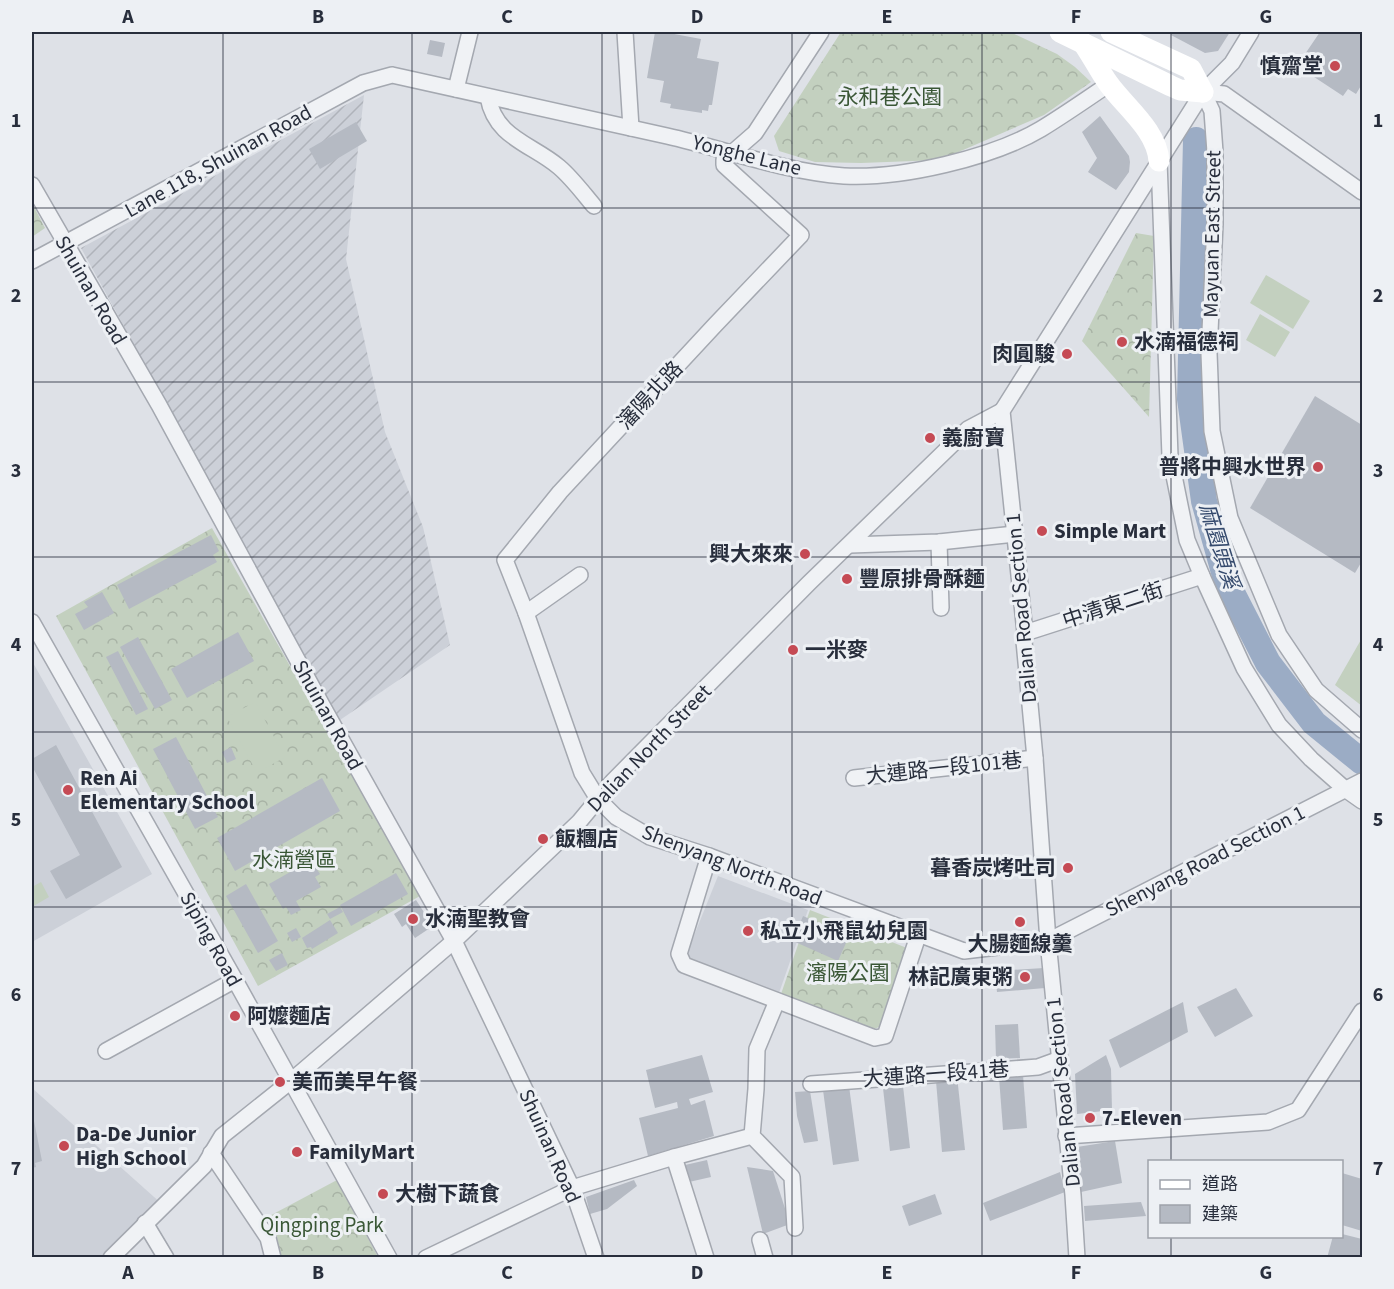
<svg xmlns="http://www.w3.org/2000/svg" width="1394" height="1289" font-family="'Source Sans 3','Noto Sans TC',sans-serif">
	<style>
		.built { fill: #ccd0d8 }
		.industrial { fill: url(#industrial-furrows) }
		.forest { fill: url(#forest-crowns) }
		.garden { fill: #c3d0bf }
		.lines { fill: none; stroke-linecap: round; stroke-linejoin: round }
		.river { stroke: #9bacc5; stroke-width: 26 }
		.building { fill: #b5bac3 }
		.street-casing { stroke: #a4a8b0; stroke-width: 18 }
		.street { stroke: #f0f2f5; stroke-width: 15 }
		.secondary { stroke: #fff; stroke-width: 21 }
		.grid { fill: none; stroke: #282e3c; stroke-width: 1.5; stroke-opacity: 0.55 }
		.poi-dot { fill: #c54a54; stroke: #edf0f4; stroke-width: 2 }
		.labels { text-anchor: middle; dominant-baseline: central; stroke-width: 6; stroke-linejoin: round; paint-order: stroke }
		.poi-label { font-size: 21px; font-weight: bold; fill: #282e3c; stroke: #edf0f4; text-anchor: start }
		.park-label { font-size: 21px; fill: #3a5736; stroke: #edf0f4 }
		.street-label { font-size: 21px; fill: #282e3c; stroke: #edf0f4 }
		.water-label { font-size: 22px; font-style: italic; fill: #354a6d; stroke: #edf0f4 }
		.neatline { fill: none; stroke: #282e3c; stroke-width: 2 }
		.grid-label { font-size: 20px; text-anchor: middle; font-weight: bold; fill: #282e3c }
	</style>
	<defs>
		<pattern id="industrial-furrows" width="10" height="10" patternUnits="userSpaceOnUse" patternTransform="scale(1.5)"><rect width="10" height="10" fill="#ccd0d8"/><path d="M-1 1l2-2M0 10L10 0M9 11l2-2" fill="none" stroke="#afb3ba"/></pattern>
		<pattern id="forest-crowns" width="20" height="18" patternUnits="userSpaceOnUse" patternTransform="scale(1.5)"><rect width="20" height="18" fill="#c3d0bf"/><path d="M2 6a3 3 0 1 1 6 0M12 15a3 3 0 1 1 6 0" fill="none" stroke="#a8b3a5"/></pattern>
	</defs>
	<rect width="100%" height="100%" fill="#dee1e7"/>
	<!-- built -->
	<g class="built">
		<polygon points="32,661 152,874 32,942"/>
		<polygon points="718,876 808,910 779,993 690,960 687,953"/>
		<polygon points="32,1088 163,1205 106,1257 32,1257"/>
	</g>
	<!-- industrial -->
	<polygon class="industrial" points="364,95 346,259 385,432 423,527 450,645 340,720 81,248"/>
	<!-- forest -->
	<g class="forest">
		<polygon points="841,32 1010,32 1057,54 1075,67 1091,82 1044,115 940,160 861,163 815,162 779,151 774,136"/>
		<polygon points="32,203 45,228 32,237"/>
		<polygon points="1136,233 1154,236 1149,417 1082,341"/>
		<polygon points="212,528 420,896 258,986 56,616"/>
		<polygon points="810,910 907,948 910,954 879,1027 871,1030 781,994"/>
		<polygon points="337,1180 378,1257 278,1257 262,1220"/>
	</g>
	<!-- garden -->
	<g class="garden">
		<polygon points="1266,275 1310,301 1293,329 1250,303"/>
		<polygon points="1260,314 1290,332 1275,357 1246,340"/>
		<polygon points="1362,638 1362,706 1335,685"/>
		<polygon points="255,702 285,757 257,773 227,717"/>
		<polygon points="41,882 49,897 32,907 32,887"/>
	</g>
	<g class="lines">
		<!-- river -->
		<polyline class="river" points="1196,140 1190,399 1204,501 1227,583 1268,663 1314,723 1362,762"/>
	</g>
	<!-- building -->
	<g class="building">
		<polygon points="655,32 669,32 669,33 701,39 697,58 719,62 712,105 709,105 708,111 702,110 702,113 670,108 671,104 660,102 664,81 647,78"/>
		<polygon points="1172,32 1230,32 1218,51 1205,53 1171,35"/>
		<polygon points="1320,32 1362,32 1362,84 1356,94 1348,89 1343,96 1305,71 1310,62 1303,57"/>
		<polygon points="430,40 445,43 442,57 427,54"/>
		<polygon points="1100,116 1129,156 1130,162 1129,172 1116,190 1088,172 1097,158 1082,132"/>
		<polygon points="356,122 367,141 320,169 309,149"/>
		<polygon points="1315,396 1362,425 1362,561 1355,573 1250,508"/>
		<polygon points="211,535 219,551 213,555 217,562 129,609 117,585"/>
		<polygon points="102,592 114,613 84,630 75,614 88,607 84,602"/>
		<polygon points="238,632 254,661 187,698 171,669"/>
		<polygon points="138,637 172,700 155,709 120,647"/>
		<polygon points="118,651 148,709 136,715 106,657"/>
		<polygon points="176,737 218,817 195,829 153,749"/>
		<polygon points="56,745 122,867 66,899 50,871 80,855 32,766 32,759"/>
		<polygon points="231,747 236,759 227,763 222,752"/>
		<polygon points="322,778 340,811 235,871 217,838"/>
		<polygon points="308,862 313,870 316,868 320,874 315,877 321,887 296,901 301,910 291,915 286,907 283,909 269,884"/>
		<polygon points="396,873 408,894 351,926 340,905"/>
		<polygon points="246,884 278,941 258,953 226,896"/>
		<polygon points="416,900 433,926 415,938 406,924 402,927 394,914"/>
		<polygon points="340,907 343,912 330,919 327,914"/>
		<polygon points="803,916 849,936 838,961 793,941"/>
		<polygon points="330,920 338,933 312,949 311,947 307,948 302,938"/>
		<polygon points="296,928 301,937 292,942 287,933"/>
		<polygon points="282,953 288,965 276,971 269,960"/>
		<polygon points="1044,968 1045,988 997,992 995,971"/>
		<polygon points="1236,988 1253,1016 1215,1037 1197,1007"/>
		<polygon points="1183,1002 1188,1032 1120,1068 1109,1040"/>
		<polygon points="1018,1024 1020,1058 996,1059 995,1025"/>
		<polygon points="702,1055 713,1092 689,1099 691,1105 705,1100 714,1136 648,1156 639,1118 678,1108 677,1102 655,1108 646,1070"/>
		<polygon points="1106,1055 1111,1069 1112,1110 1077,1114 1075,1074"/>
		<polygon points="1023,1075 1027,1128 1003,1130 999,1077"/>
		<polygon points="957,1076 965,1150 942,1152 936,1081"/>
		<polygon points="849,1086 859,1161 833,1165 823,1090"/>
		<polygon points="903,1086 910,1148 890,1151 883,1088"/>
		<polygon points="810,1091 818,1141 804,1143 797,1116 795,1092"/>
		<polygon points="32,1111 42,1161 35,1163 36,1167 32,1168"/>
		<polygon points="1115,1141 1122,1183 1081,1192 1077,1147"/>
		<polygon points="707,1160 711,1177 689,1182 685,1165"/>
		<polygon points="747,1167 773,1171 790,1224 763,1234"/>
		<polygon points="1060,1172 1065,1192 990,1221 983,1203"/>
		<polygon points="1342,1173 1362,1179 1362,1231 1342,1225"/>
		<polygon points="634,1180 637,1186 607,1209 590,1214 586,1197"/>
		<polygon points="935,1194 942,1214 909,1226 902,1206"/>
		<polygon points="1141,1202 1146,1216 1085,1221 1084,1206"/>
		<polygon points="1342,1234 1362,1239 1362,1258 1327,1258 1333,1236 1342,1236"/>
	</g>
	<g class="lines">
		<!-- street casing -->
		<g class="street-casing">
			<g id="street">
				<polyline points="625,32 631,128"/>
				<polyline points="821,32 755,133 724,160 724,165 801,235 715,325 560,492 505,560 526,613 582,773 598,799 616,817 650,837 709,856 964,951 1048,941 1362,781"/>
				<polyline points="456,89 470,32"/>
				<polyline points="1203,92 1212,111 1215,152 1215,224 1209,353 1212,431 1230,518 1279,635 1316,690 1362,730"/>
				<polyline points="1203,92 1224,94 1362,192"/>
				<path d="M 488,97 C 495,138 532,144 559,167 C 572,178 583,193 594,206"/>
				<polyline points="1159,161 1170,456 1187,540 1202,576 1244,668 1279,725 1311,759 1345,789 1362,801"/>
				<polyline points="32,185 159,405 322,705 454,941 572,1188 596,1258"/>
				<path d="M 32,261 L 363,83 L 392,75 C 484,95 576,115 667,136 C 725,149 784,172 844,176 C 901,179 992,158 1041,129 C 1064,115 1087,99 1109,84"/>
				<polyline points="939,542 941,608"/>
				<polyline points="850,545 939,542 1015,534"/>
				<polyline points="526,613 580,575"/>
				<polyline points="32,622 235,980 389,1258"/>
				<polyline points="1025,633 1202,576"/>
				<polyline points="854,778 1035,758"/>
				<polyline points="709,856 679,954 684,965 875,1038 885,1036 919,933"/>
				<polyline points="777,1001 757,1049 756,1089 752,1136 792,1177 795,1228"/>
				<polyline points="106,1051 235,980"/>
				<polyline points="811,1084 1038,1067 1060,1059"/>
				<polyline points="1066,1136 1268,1122 1298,1110 1362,1011"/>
				<polyline points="211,1153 268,1238 273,1258"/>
				<polyline points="674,1157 706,1258"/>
				<polyline points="145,1223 166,1258"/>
				<polyline points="760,1240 765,1258"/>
				<polyline points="111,1258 204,1166 222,1136 291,1081 454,941 579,822 613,781 809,583 968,429 1002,411"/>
				<polyline points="426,1258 572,1188 674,1157 752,1136"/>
				<polyline points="1077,1258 1073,1195 1048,941 1035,758 1024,641 1025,633 1002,411 1203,92 1232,63 1251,32"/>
			</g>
		</g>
		<!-- street -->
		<use href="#street" class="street"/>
		<!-- secondary -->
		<g class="secondary">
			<polyline points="1060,32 1171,86 1180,90 1203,92"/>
			<polyline points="1111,32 1191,69 1203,92"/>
			<path d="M 1083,43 C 1092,56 1099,70 1108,83 C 1125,107 1157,130 1159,161"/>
		</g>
	</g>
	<!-- grid -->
	<path class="grid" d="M 223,32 L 223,1258M 412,32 L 412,1258M 602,32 L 602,1258M 792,32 L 792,1258M 982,32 L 982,1258M 1171,32 L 1171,1162M 32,208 L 1362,208M 32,382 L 1362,382M 32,557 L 1362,557M 32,732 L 1362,732M 32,907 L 1362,907M 32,1081 L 1362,1081M 1171,1236 L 1171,1258"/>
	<!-- markers -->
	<g class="poi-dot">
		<circle cx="1335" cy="66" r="6"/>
		<circle cx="1122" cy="342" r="6"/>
		<circle cx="1067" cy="354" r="6"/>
		<circle cx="930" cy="438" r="6"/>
		<circle cx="1318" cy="467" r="6"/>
		<circle cx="1042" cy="531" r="6"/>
		<circle cx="805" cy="554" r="6"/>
		<circle cx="847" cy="579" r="6"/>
		<circle cx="793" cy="650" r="6"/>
		<circle cx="68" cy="790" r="6"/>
		<circle cx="543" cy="839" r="6"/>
		<circle cx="1068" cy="868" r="6"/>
		<circle cx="413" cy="919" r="6"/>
		<circle cx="1020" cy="922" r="6"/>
		<circle cx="748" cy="931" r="6"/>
		<circle cx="1025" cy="977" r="6"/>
		<circle cx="235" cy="1016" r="6"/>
		<circle cx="280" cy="1082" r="6"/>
		<circle cx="1090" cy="1118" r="6"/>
		<circle cx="64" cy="1146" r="6"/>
		<circle cx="297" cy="1152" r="6"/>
		<circle cx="383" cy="1194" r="6"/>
	</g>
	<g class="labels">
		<!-- poi labels -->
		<g class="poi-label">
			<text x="1323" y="66" text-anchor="end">慎齋堂</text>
			<text x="1134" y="342">水湳福德祠</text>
			<text x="1055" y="354" text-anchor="end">肉圓駿</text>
			<text x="942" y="438">義廚寶</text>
			<text x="1306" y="467" text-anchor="end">普將中興水世界</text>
			<text x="1054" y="531">Simple Mart</text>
			<text x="793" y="554" text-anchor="end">興大來來</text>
			<text x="859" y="579">豐原排骨酥麵</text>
			<text x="805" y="650">一米麥</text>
			<text x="80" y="778">Ren Ai<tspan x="80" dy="24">Elementary School</tspan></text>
			<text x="555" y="839">飯糰店</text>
			<text x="1056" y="868" text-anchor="end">暮香炭烤吐司</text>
			<text x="425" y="919">水湳聖教會</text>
			<text x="760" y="931">私立小飛鼠幼兒園</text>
			<text x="1020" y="944" text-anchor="middle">大腸麵線羹</text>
			<text x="1013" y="977" text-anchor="end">林記廣東粥</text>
			<text x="247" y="1016">阿嬤麵店</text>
			<text x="292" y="1082">美而美早午餐</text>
			<text x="1102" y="1118">7-Eleven</text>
			<text x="76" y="1134">Da-De Junior<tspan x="76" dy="24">High School</tspan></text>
			<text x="309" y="1152">FamilyMart</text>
			<text x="395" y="1194">大樹下蔬食</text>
		</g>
		<!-- park labels -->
		<g class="park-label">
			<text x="890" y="97">永和巷公園</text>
			<text x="294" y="860">水湳營區</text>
			<text x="848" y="973">瀋陽公園</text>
			<text x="322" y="1225">Qingping Park</text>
		</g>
		<!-- street labels -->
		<g class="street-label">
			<text transform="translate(747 155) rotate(14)">Yonghe Lane</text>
			<text transform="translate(218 161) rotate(-29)">Lane 118, Shuinan Road</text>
			<text transform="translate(1212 234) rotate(-89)">Mayuan East Street</text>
			<text transform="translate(91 290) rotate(60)">Shuinan Road</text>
			<text transform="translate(650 395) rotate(-47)">瀋陽北路</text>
			<text transform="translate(1113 605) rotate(-18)">中清東二街</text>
			<text transform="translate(1021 608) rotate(-95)">Dalian Road Section 1</text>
			<text transform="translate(328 715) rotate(61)">Shuinan Road</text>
			<text transform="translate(649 748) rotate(-46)">Dalian North Street</text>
			<text transform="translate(944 768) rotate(-6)">大連路一段101巷</text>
			<text transform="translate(1205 861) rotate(-27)">Shenyang Road Section 1</text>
			<text transform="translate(732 865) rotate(21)">Shenyang North Road</text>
			<text transform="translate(211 939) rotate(61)">Siping Road</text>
			<text transform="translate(936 1074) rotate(-4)">大連路一段41巷</text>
			<text transform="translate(1063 1092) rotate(-96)">Dalian Road Section 1</text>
			<text transform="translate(550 1146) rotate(66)">Shuinan Road</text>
		</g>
		<!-- water labels -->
		<g class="water-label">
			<text transform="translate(1219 546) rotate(73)">麻園頭溪</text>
		</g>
	</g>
	<!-- border -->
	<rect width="1394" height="1289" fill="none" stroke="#edf0f4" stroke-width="66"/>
	<!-- legend -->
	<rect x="1148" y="1160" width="195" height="78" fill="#edf0f4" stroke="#9ea2aa" stroke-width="1.5"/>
	<rect x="1160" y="1180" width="30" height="9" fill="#ffffff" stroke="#9ea2aa" stroke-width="1.5"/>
	<text x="1202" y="1190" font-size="18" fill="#282e3c">道路</text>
	<rect x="1160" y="1205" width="30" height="18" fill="#b5bac3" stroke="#9ea2aa" stroke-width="1.5"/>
	<text x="1202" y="1220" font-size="18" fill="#282e3c">建築</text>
	<rect x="33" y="33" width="1328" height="1223" class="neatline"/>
	<g class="grid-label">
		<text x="128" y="23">A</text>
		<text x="318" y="23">B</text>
		<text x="507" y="23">C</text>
		<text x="697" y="23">D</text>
		<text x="887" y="23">E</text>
		<text x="1076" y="23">F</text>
		<text x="1266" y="23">G</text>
		<text x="16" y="127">1</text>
		<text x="1378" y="127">1</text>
		<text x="16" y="302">2</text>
		<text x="1378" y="302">2</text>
		<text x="16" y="477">3</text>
		<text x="1378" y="477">3</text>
		<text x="16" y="651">4</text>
		<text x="1378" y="651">4</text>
		<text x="16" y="826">5</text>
		<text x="1378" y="826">5</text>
		<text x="16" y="1001">6</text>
		<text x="1378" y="1001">6</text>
		<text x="16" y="1175">7</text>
		<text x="1378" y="1175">7</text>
		<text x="128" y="1279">A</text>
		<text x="318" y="1279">B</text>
		<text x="507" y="1279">C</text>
		<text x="697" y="1279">D</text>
		<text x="887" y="1279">E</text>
		<text x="1076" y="1279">F</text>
		<text x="1266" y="1279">G</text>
	</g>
</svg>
